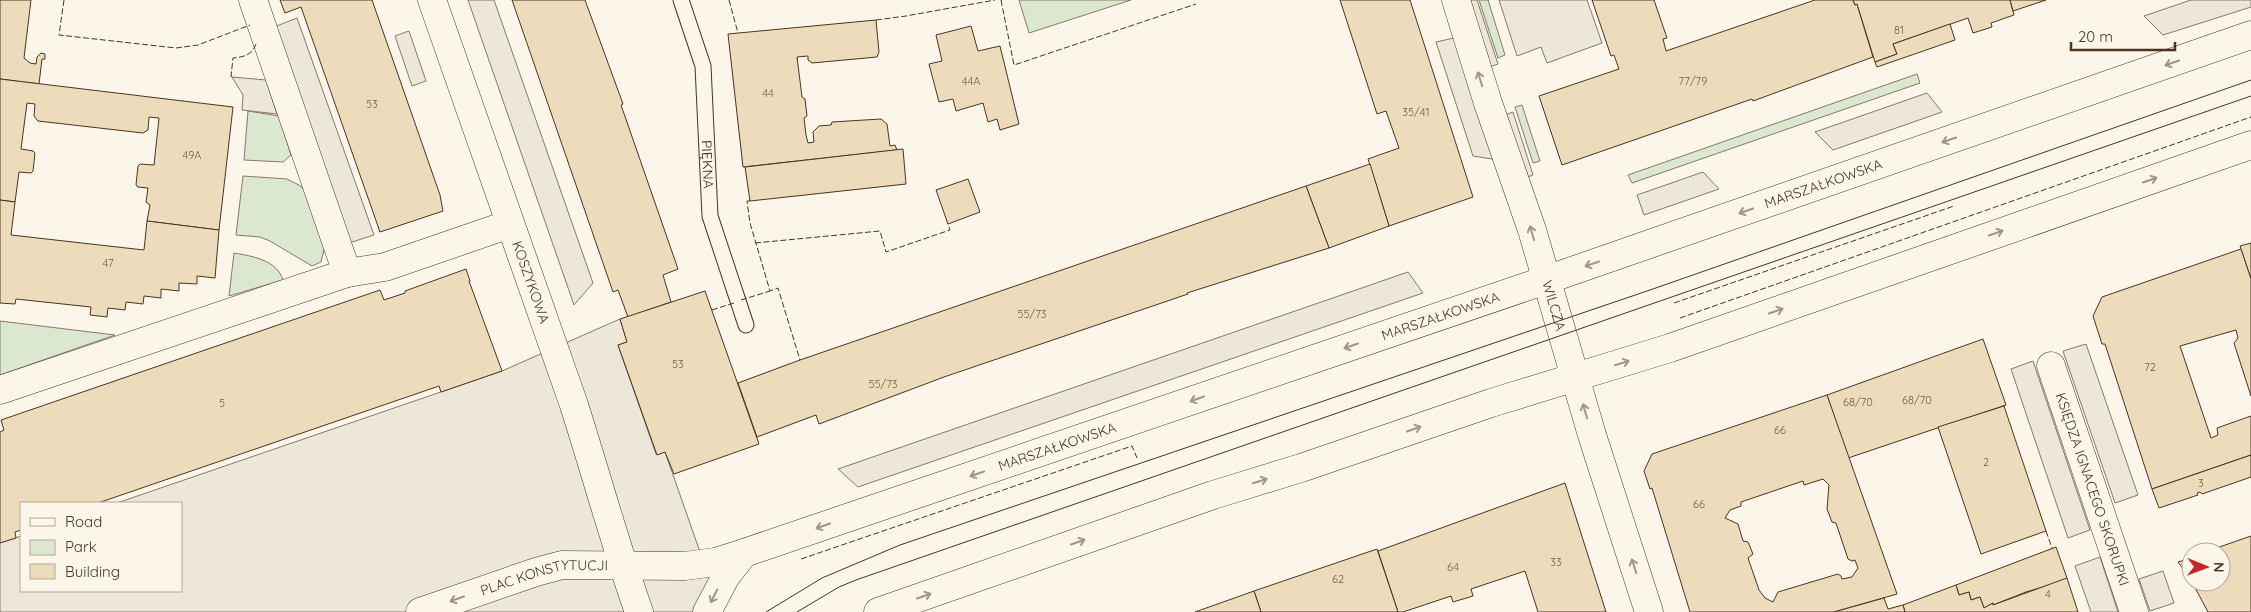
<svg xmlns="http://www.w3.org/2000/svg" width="2251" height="612" font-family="Quicksand,sans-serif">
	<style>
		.green { fill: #dce7d0; stroke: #887966 }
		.parking { fill: #ede7d9; stroke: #887966 }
		.building { fill: #ecdcbc; stroke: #4a3520; fill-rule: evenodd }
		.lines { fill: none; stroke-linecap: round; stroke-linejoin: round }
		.service-casing { stroke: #4a3520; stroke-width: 17 }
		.minor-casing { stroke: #4a3520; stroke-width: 29 }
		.tertiary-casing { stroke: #4a3520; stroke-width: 29 }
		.secondary-casing { stroke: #4a3520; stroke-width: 29 }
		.service { stroke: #fbf6e9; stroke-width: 15 }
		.minor { stroke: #fbf6e9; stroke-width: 28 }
		.tertiary { stroke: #fbf6e9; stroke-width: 28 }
		.secondary { stroke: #fbf6e9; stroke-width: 28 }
		.tram { stroke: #4a3520; stroke-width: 1 }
		.fence { stroke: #4a3520; stroke-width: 1; stroke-dasharray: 6 2.5; stroke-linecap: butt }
		.oneway { stroke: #a29684 }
		.labels { text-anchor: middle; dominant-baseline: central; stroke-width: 4; stroke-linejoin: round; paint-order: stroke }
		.number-label { font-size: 11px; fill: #725f47 }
		.street-label { font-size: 14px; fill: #4a3520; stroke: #fbf6e9 }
	</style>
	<rect width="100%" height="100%" fill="#fbf6e9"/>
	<!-- green -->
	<g class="green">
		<polygon points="1019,0 1131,0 1029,33"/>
		<polygon points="1479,0 1488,0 1505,55 1498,58"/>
		<polygon points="1917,74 1920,83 1632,183 1628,175"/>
		<polygon points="1522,105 1540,161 1533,163 1515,107"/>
		<polygon points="248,111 279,116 291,155 283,162 244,160"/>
		<polygon points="243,176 287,179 299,185 307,192 325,246 321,262 312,266 270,241 260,237 236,235"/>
		<path d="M 234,253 C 252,256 277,260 283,280 L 229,296 Z"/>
		<polygon points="0,321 115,335 0,375"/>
	</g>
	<!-- parking -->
	<g class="parking">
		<polygon points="468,0 494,0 593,283 574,305"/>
		<polygon points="1467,0 1477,0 1498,64 1489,67"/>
		<polygon points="1499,0 1587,0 1602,43 1547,63 1541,47 1517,56"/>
		<polygon points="2191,0 2251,0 2251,7 2163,35 2144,16"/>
		<polygon points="297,18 374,235 349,243 274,27"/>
		<polygon points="409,31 426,81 412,86 395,36"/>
		<polygon points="1458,37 1498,160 1473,156 1436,42"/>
		<polygon points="232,77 266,80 277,114 242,110 243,95"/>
		<polygon points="1927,93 1942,112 1833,150 1815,132"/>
		<polygon points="1513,112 1533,175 1525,178 1505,115"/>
		<polygon points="1703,172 1719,189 1644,215 1637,195"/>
		<polygon points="1408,272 1423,293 858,487 838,469"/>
		<polygon points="620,319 627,342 618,345 656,454 665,452 721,612 0,612 0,543 21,536 21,591 181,591 181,503 117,503 502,371"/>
		<polygon points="2086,344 2138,495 2115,503 2063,351"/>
		<polygon points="2033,361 2090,530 2068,538 2011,369"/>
		<polygon points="2100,557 2118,612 2091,612 2075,566"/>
		<polygon points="2163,571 2174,603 2150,611 2139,579"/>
	</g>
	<!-- building -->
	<g class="building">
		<polygon points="0,0 31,0 24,58 30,63 36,64 37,57 41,53 45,54 45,59 42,59 39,84 0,79"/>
		<polygon points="280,0 372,0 440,195 443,211 380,232 301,7 285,13"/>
		<polygon points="512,0 585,0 623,104 621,105 678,269 663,275 671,302 628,317 618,290 613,292"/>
		<polygon points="1340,0 1410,0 1473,197 1389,226 1368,159 1399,148 1386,111 1377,114"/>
		<polygon points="1592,0 1654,0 1667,38 1663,39 1666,51 1815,0 1853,0 1855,5 1857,4 1873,57 1753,101 1752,99 1562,165 1539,96 1619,69 1614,55 1611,56"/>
		<polygon points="1853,0 2010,0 2014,15 1991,23 1992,27 1973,33 1968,18 1893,44 1897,54 1875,62 1857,4 1855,5"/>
		<polygon points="2010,0 2046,0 2013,11"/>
		<polygon points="876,20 879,52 877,57 812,63 808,60 808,56 797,57 802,97 805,99 807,116 804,118 806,135 808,143 814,142 813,132 819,126 831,125 832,122 881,119 887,124 890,146 895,145 897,150 743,167 728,34"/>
		<polygon points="1950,24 1955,40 1877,67 1875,62 1897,54 1893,44"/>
		<polygon points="971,26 978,51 1000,46 1019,124 1000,130 997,119 988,122 983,103 956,111 953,99 939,102 929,64 942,61 936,35"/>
		<polygon points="0,79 233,107 219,230 147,221 150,205 146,202 148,188 138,187 136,185 138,166 140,164 154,165 159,118 149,117 148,130 143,133 38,121 34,116 35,104 27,103 21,149 33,151 35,153 33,171 31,173 19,172 15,202 0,200"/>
		<polygon points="903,149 906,184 750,201 745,167"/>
		<polygon points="1370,164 1389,226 1329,248 1306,186"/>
		<polygon points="968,179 980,212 948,224 936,190"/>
		<polygon points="1306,186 1329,248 1187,293 1188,294 944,377 819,424 816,415 757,437 738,383 800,360"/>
		<polygon points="0,200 15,202 11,235 144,250 147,221 219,230 215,278 197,276 197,284 179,283 179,291 161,289 161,298 144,296 143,304 126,302 125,310 108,308 107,317 90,315 91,307 16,299 15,304 0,303"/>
		<polygon points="2251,243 2251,279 2240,246"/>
		<polygon points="2241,249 2251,279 2251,396 2234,343 2238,338 2236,330 2180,346 2211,438 2218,435 2217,428 2251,416 2251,455 2152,489 2105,344 2102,344 2093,316 2102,297"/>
		<polygon points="466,269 470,281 469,281 502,371 441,392 439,386 98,503 21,503 21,530 15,532 16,538 0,543 0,432 4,430 1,420 380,290 384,300 405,293 405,291"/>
		<polygon points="705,291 759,444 674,474 665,452 657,455 618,345 627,342 620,319"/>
		<polygon points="1983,339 2006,405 1848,458 1827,395"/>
		<path d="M 1827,395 L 1897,594 L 1834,612 L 1690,612 L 1652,488 L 1650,489 L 1644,471 L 1652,454 ZM 1823,479 L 1829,485 L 1827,509 L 1832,522 L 1836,523 L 1848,559 L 1852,561 L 1855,560 L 1858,568 L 1852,577 L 1842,579 L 1841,576 L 1838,574 L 1778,592 L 1773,602 L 1765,598 L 1759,590 L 1748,558 L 1753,554 L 1748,542 L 1743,541 L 1738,524 L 1725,518 L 1730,510 L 1741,506 L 1741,502 L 1803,481 L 1804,485 Z"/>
		<polygon points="2004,406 2046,531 1981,554 1938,427"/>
		<polygon points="2251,455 2251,477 2202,494 2200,492 2197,493 2198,495 2159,508 2152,489"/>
		<polygon points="1565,483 1606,612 1538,612 1525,571 1471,589 1473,596 1453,602 1451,596 1403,612 1398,612 1378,551"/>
		<polygon points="2251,536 2251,612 2208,612 2192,582 2221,582 2221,552 2205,552"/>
		<polygon points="2056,547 2067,578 2063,581 2026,592 1993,605 1993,603 1984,608 1980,597 1971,600 1969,592 1959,595 1956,585"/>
		<polygon points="1377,549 1398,612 1261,612 1254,591"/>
		<polygon points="2191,558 2191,580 2178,562"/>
		<polygon points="2067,578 2078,612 1905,612 1903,605 1956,585 1959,595 1969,592 1971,600 1980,597 1984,608 1993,603 1993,605"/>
		<polygon points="1254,591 1261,612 1195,612"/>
		<polygon points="1884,598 1888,609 1903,605 1905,612 1834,612"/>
	</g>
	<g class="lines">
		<!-- service casing -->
		<g class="service-casing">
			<g id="service">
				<path id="s1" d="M 681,0 L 703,66 L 710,216 L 746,325"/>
			</g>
		</g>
		<!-- minor casing -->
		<g class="minor-casing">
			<g id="minor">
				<polyline points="253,0 347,273"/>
				<path id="s2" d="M 1456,0 L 1488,103 L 1532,230 L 1592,435 L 1649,612"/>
				<path id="s3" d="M 2051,366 L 2134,612"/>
				<polyline points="0,390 347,273 385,267 510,224"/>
			</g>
		</g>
		<!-- tertiary casing -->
		<g class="tertiary-casing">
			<g id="tertiary">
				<path id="s4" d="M 432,0 L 574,405 C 596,474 615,544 639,612"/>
			</g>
		</g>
		<!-- secondary casing -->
		<g class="secondary-casing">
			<g id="secondary">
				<path id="s5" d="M 420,612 L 536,572 L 562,565 L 685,566 L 715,562 L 744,553 L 1546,280 L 2251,35"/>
				<polyline points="707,612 726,576 744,553"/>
				<polyline points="878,612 1213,495 1301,468 1491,403 1670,348 2251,145"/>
			</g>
		</g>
		<!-- service -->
		<use href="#service" class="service"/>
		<!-- minor -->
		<use href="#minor" class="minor"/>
		<!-- tertiary -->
		<use href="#tertiary" class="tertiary"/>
		<!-- secondary -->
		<use href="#secondary" class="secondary"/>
		<!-- tram -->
		<g class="tram">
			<polyline points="766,612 822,578 900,545 1650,290 2251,80"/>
			<polyline points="797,612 839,587 856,580 2251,96"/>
		</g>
		<!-- fence -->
		<g class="fence">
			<polyline points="64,0 59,35 176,48 198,45 250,25"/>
			<polyline points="729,0 738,33"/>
			<polyline points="1001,0 1014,65 1196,4"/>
			<polyline points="876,20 906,16 995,0"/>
			<path d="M 232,77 L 231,76 L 233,58 C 244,57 252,55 256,44"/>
			<polyline points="750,201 747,201 750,223 770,291 778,288 800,360"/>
			<polyline points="755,243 880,231 886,252 950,230 948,224"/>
			<polyline points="741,300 770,291"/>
			<polyline points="1674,303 1954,206"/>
			<polyline points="712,310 734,303"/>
			<polyline points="1680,318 2251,117"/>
			<polyline points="2046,531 2052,548"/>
			<polyline points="801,559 1132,446 1137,458"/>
		</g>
	</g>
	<!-- one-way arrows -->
	<defs><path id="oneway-shaft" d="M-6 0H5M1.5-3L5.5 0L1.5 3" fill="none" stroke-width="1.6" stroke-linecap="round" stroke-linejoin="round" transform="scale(1.25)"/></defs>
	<g class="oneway">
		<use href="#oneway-shaft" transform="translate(2172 63) rotate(161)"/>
		<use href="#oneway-shaft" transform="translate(1480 79) rotate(-107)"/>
		<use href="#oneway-shaft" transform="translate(1949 140) rotate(161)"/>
		<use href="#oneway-shaft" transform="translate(2150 180) rotate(-19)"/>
		<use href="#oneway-shaft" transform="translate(1746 211) rotate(161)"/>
		<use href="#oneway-shaft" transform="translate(1532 233) rotate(-107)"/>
		<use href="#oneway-shaft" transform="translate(1996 233) rotate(-19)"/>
		<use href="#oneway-shaft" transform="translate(1592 264) rotate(161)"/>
		<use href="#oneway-shaft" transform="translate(1776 311) rotate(-19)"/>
		<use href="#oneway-shaft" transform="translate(1351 346) rotate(161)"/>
		<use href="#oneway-shaft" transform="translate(1622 363) rotate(-17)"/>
		<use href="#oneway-shaft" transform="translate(1197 399) rotate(161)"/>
		<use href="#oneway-shaft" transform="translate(1585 411) rotate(-106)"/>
		<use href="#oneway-shaft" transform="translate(1414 429) rotate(-19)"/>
		<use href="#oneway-shaft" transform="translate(977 474) rotate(161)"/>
		<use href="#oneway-shaft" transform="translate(1260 481) rotate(-17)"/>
		<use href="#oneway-shaft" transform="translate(823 526) rotate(161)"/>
		<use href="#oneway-shaft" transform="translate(1078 542) rotate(-19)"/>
		<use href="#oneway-shaft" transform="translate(1634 566) rotate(-108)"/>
		<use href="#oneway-shaft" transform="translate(714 596) rotate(117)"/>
		<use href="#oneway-shaft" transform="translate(924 596) rotate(-19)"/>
		<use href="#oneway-shaft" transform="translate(457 599) rotate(161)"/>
	</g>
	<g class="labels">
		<!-- number labels -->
		<g class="number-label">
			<text x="1899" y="30">81</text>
			<text x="971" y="81">44A</text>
			<text x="1693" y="81">77/79</text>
			<text x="768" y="93">44</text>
			<text x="372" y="104">53</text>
			<text x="1416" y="112">35/41</text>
			<text x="192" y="155">49A</text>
			<text x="108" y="263">47</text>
			<text x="1032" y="314">55/73</text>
			<text x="678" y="364">53</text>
			<text x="2150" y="367">72</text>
			<text x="883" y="384">55/73</text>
			<text x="1917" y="400">68/70</text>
			<text x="1858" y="402">68/70</text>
			<text x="222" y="403">5</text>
			<text x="1780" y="430">66</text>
			<text x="1986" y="462">2</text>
			<text x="2201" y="483">3</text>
			<text x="1699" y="504">66</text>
			<text x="1556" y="562">33</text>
			<text x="1453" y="567">64</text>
			<text x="1338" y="579">62</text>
			<text x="2048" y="594">4</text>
		</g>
		<!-- street labels -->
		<g class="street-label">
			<text stroke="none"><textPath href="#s1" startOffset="168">PIĘKNA</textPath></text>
			<text stroke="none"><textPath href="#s5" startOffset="1474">MARSZAŁKOWSKA</textPath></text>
			<text stroke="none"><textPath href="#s4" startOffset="299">KOSZYKOWA</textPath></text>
			<text stroke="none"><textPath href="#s2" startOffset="321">WILCZA</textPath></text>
			<text stroke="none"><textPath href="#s5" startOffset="1069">MARSZAŁKOWSKA</textPath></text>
			<text stroke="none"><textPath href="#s5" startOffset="664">MARSZAŁKOWSKA</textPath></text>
			<text stroke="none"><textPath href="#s3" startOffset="130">KSIĘDZA IGNACEGO SKORUPKI</textPath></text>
			<text stroke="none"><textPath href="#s5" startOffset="130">PLAC KONSTYTUCJI</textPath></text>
		</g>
	</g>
	<!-- legend -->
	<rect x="20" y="502" width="162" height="90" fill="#fbf6e9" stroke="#b4a999"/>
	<rect x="30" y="518" width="25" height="8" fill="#fbf6e9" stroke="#b4a999"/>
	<text x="65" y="527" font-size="15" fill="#4a3520">Road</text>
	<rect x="30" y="540" width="25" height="15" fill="#dce7d0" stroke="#b4a999"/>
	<text x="65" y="552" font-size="15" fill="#4a3520">Park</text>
	<rect x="30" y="564" width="25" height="15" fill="#ecdcbc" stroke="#b4a999"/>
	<text x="65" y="577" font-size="15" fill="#4a3520">Building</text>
	<!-- north arrow -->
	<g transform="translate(2206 567) rotate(91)"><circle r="24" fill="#fbf6e9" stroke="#b4a999"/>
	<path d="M0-4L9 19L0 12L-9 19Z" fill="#c62828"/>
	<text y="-8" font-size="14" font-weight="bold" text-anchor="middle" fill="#4a3520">N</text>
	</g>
	<!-- scale -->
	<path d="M2071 42v8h104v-8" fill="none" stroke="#4a3520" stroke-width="2.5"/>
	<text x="2078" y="42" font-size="15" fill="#4a3520" stroke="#fbf6e9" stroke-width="4" paint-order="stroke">20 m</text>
</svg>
